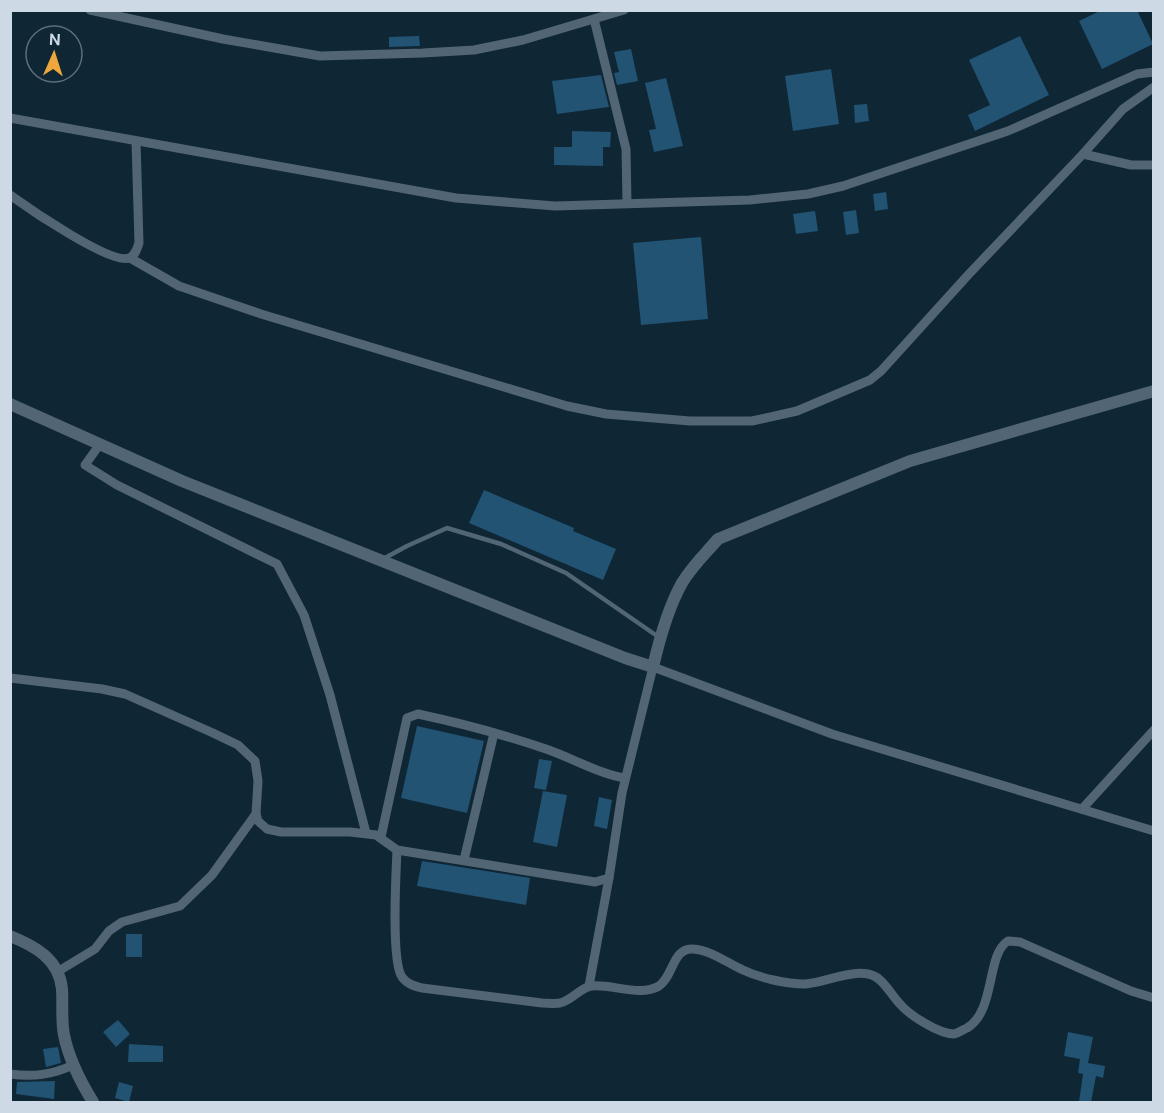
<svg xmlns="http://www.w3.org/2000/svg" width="1164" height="1113" font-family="'DM Sans',sans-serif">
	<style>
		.building { fill: #225373 }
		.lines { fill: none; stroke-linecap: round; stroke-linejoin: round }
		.service { stroke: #516574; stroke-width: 4.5 }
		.minor { stroke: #516574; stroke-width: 9 }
		.tertiary { stroke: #516574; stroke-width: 12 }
	</style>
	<rect width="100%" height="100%" fill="#0f2635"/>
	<!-- building -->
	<g class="building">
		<polygon points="1102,10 1137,10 1153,44 1102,69 1079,21"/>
		<polygon points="419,36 420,46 389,47 389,37"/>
		<polygon points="1020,36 1049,95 975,131 968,115 990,105 969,60"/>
		<polygon points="631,49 638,81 617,85 614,73 619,72 614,52"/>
		<polygon points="831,69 839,124 793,131 785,76"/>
		<polygon points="601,75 609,107 557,114 552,81"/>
		<polygon points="666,78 683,146 654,152 649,130 656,129 645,83"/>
		<polygon points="867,104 869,121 855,123 854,105"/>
		<polygon points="572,131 611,132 610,147 603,147 603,166 554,165 554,147 572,147"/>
		<polygon points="886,192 888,209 875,211 873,194"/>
		<polygon points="856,210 859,233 846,235 843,212"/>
		<polygon points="815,211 818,231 796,234 793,214"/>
		<polygon points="701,237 708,319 641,325 633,243"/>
		<polygon points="484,490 574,528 573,531 616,549 603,580 469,523"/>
		<polygon points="417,726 484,741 467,813 401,798"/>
		<polygon points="539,759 552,761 546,790 534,788"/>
		<polygon points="543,791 567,795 557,847 533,842"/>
		<polygon points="599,797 612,800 607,829 594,826"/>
		<polygon points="422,861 530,878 526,905 417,886"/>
		<rect x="126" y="934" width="16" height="23"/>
		<polygon points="118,1020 130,1034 116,1047 103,1032"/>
		<polygon points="1068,1032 1093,1037 1088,1063 1105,1066 1103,1078 1096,1076 1091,1102 1079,1102 1083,1074 1078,1073 1080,1059 1064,1056"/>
		<polygon points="129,1044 163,1046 163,1062 128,1062"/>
		<polygon points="58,1047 61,1063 46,1067 43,1049"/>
		<polygon points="55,1081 54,1099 16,1094 17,1082"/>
		<polygon points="119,1082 133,1086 129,1102 115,1098"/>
	</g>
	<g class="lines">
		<!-- service -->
		<polyline class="service" points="383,559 407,546 447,528 501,544 566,573 660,638"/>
		<!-- minor -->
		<g class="minor">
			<polyline points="90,10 223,39 320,56 423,53 474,50 523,40 624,10"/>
			<polyline points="594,19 626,149 627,203"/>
			<polyline points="10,118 456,198 555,206 750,200 808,194 843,186 1008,131 1137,74 1154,72"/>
			<polyline points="1083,154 1131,165 1154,165"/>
			<path d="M 10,195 C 28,208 111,265 129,258 C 135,256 137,249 139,243 L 136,141"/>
			<polyline points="130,258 179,286 261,314 567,406 606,414 690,421 752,421 797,411 870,380 881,371 969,274 1083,154 1123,109 1154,87"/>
			<polyline points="100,444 85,465 117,485 277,564 304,615 330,695 366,833"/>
			<polyline points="10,678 102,689 125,694 213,733 238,745 255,761 258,781 256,814 258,821 267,829 281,832 350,832 376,835 397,850 595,882 609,878 622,793 653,667 832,734 1154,831"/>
			<polyline points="1082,809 1154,730"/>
			<path d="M 381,837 L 407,718 L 418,714 C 460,723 502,734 543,748 C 571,757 596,773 625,778"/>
			<path d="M 397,850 C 396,873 391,961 402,977 C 407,984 414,986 422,988 L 542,1003 C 548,1003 555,1004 560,1003 C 572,1000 581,987 592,986 C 613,984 640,997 659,986 C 673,977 673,947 693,949 C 711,950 727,963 743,970 C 760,978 786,984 805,984 C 825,983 857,966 876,977 C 885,982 892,996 900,1004 C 909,1015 939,1034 954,1034 C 958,1033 963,1030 967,1028 C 996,1011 986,954 1008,941 L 1020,942 L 1131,991 L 1154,998"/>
			<polyline points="464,860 494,733"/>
			<polyline points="57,972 95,949 109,931 122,922 180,906 212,875 256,814"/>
			<polyline points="589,986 609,878"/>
			<path d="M 10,1074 C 33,1077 52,1075 73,1065"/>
		</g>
		<!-- tertiary -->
		<g class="tertiary">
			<path d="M 10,404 L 182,481 L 625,658 L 653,667 C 659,641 669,606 682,583 C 692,566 706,553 718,539 L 910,461 L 1154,391"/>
			<path d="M 10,936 C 35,946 59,959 62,989 C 63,1004 61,1020 64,1035 C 69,1060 80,1081 93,1102"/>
		</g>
	</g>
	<!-- border -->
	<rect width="1164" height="1113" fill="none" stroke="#cddae5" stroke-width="24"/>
	<!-- north arrow -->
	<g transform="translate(54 54) rotate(3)"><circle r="28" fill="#0f2635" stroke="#5b6e7b" stroke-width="1.5"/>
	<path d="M0-4.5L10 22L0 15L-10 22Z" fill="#eea73d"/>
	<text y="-9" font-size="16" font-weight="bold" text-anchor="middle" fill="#cddae5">N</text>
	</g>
</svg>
